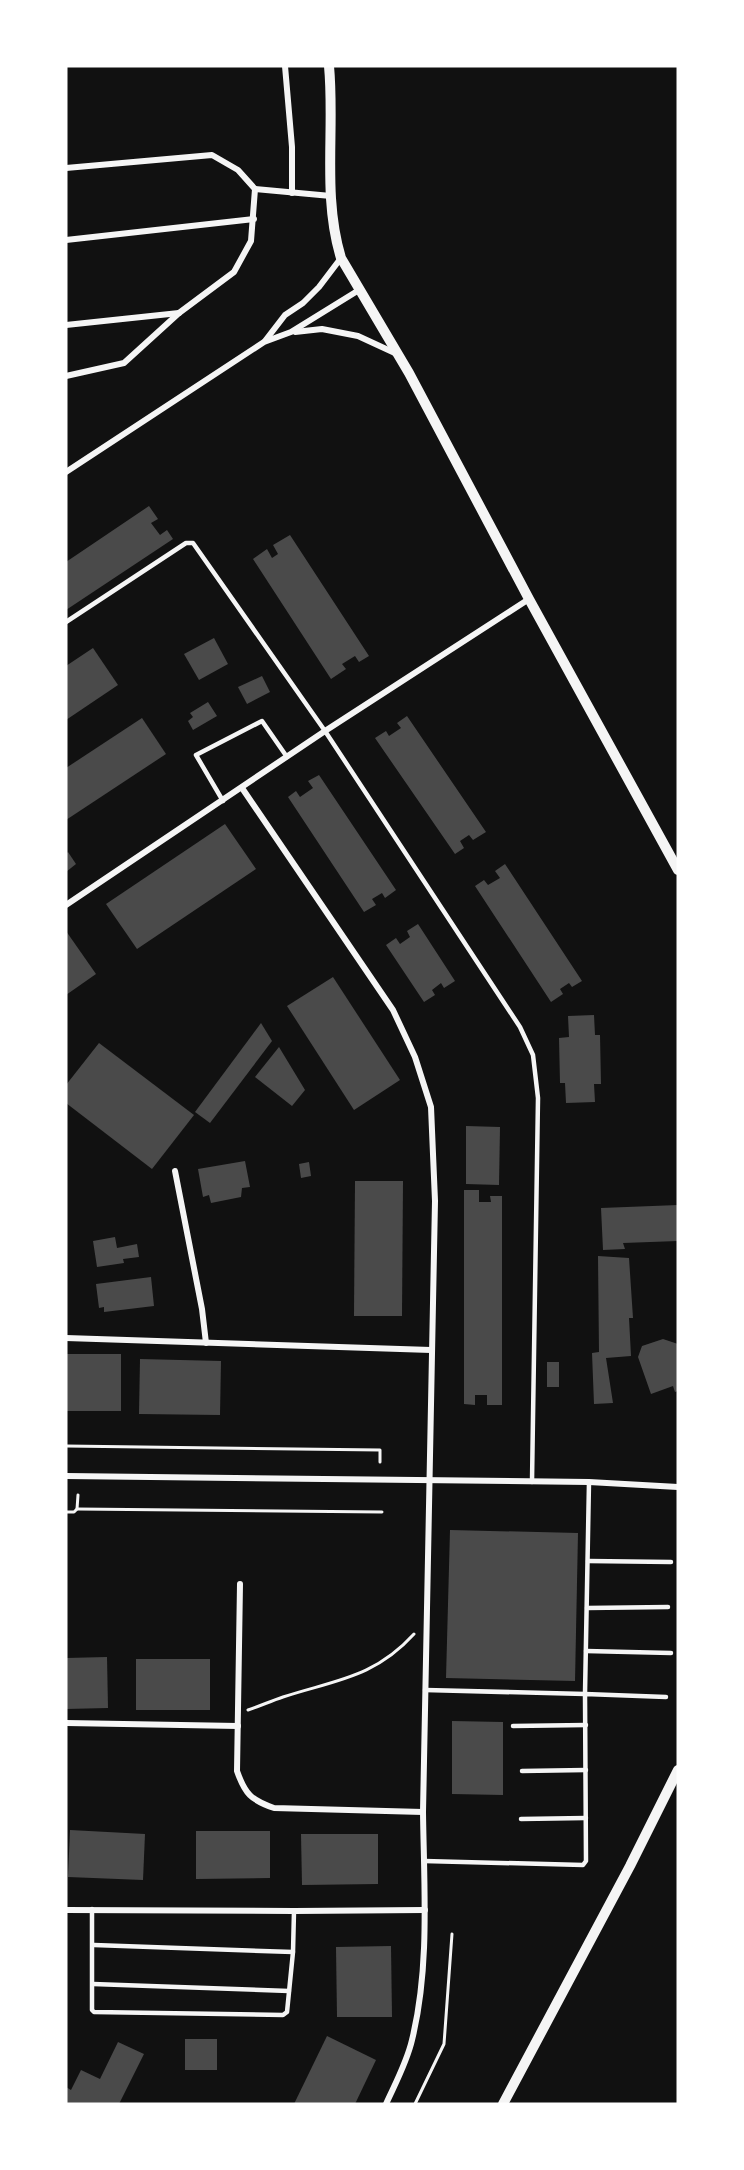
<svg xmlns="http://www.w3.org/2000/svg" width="744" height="2170" font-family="Commissioner,sans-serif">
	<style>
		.building { fill: #4a4a4a }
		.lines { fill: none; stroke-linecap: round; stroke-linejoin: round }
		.path { stroke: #f5f5f5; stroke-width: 3 }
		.service { stroke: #f5f5f5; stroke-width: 4.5 }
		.minor { stroke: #f5f5f5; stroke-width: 6 }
		.tertiary { stroke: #f5f5f5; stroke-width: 10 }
	</style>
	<rect width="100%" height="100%" fill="#111"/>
	<!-- building -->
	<g class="building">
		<polygon points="149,506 158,519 151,523 160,535 167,530 173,539 66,610 66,562"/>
		<polygon points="290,535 369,656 359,662 355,656 342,664 346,669 331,679 253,559 267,549 272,558 278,554 273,545"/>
		<polygon points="214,638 228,664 199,680 184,654"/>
		<polygon points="93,648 118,685 66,720 66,666"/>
		<polygon points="262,676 270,692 247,704 238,687"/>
		<polygon points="208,702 217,716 193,730 188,721 193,717 190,713"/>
		<polygon points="407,716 486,832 473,840 469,835 460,841 464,848 455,854 375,738 386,731 389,736 401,728 397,723"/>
		<polygon points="142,718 166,754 66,820 66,768"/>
		<polygon points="319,775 396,890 385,898 382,893 372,899 376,905 364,912 288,797 296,791 300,797 313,788 308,781"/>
		<polygon points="225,824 256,869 137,949 106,904"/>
		<polygon points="68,852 76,864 66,872 66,854"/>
		<polygon points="505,864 582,981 572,987 569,983 560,989 563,994 551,1002 475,886 484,880 488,885 500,878 495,871"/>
		<polygon points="418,924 455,981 444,988 441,983 432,990 435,995 424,1002 386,945 396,938 400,944 410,937 407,931"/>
		<polygon points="66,931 96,974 66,995"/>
		<polygon points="333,977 400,1080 354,1110 287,1006"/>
		<polygon points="594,1015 595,1035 600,1035 601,1084 594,1084 595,1102 566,1103 565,1083 560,1083 559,1038 569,1037 568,1016"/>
		<polygon points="261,1023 272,1041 210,1123 195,1112"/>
		<polygon points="99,1043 194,1115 152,1169 66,1103 66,1085"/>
		<polygon points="279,1047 305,1090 292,1106 255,1077"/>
		<polygon points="466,1126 500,1127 499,1185 466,1184"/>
		<polygon points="245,1161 250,1187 242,1188 241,1197 211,1203 209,1195 203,1197 198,1169"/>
		<polygon points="309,1162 311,1176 301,1178 299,1164"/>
		<polygon points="355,1181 403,1181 402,1316 354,1316"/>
		<polygon points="464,1190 479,1190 479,1202 491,1202 490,1196 502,1196 502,1405 487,1405 487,1395 475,1395 475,1405 464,1404"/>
		<polygon points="678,1205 678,1241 623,1243 625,1249 603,1250 601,1208"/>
		<polygon points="115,1237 117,1248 137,1244 139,1257 123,1259 124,1263 97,1267 93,1241"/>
		<polygon points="598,1256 629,1258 633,1318 629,1318 631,1356 606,1358 613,1403 594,1404 592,1353 599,1352"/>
		<polygon points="151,1277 154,1306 104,1312 104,1307 99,1308 96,1284"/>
		<polygon points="663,1339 678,1344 678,1391 675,1392 673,1386 651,1394 638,1357 642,1346"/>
		<rect x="66" y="1354" width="55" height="57"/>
		<polygon points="140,1359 221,1361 220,1415 139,1414"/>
		<rect x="547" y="1362" width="12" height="25"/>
		<polygon points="450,1530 578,1533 575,1681 446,1678"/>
		<polygon points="107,1657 108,1708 66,1709 66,1658"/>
		<rect x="136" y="1659" width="74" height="51"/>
		<polygon points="452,1721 503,1722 503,1795 452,1794"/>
		<polygon points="70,1830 145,1834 143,1880 68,1877"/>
		<polygon points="196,1831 270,1831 270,1878 196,1879"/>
		<polygon points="301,1834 378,1834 378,1884 302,1885"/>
		<polygon points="391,1946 392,2017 337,2017 336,1947"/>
		<polygon points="327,2036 376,2060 355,2104 294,2104"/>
		<rect x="185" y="2039" width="32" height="31"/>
		<polygon points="118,2042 144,2054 119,2104 66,2104 66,2087 71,2090 81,2070 100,2079"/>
	</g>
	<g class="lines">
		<!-- path -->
		<g class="path">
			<polyline points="66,1446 380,1450 380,1462"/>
			<polyline points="77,1509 382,1512"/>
			<polyline points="66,1512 74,1512 77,1509 78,1495"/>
			<path d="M 248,1710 C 260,1706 271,1701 283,1697 C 335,1680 374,1678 414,1634"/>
			<polyline points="415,2104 444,2044 452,1934"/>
		</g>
		<!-- service -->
		<g class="service">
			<polyline points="66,622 186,543 193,543 325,731 520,1027 533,1055 538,1098 532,1482"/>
			<polyline points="223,801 196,755 262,721 287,757"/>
			<polyline points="588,1561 671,1562"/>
			<polyline points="587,1608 668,1607"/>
			<polyline points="586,1651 671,1653"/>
			<polyline points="425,1690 585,1694 589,1482"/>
			<polyline points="513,1726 586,1725"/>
			<polyline points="522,1771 586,1770"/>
			<polyline points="521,1819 586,1818"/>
			<polyline points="424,1861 583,1865 586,1861 585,1694 666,1697"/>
			<polyline points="92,1909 92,2010 94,2012 283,2015 287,2012 293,1952 294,1911"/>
			<polyline points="94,1945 293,1952"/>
			<polyline points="93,1984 289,1991"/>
		</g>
		<!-- minor -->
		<g class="minor">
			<polyline points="285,66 292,147 292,193"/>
			<polyline points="66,168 212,155 238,170 255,189 251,241 234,272 179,313 124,363 66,376"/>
			<polyline points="255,189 331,196"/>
			<polyline points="66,240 254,219"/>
			<polyline points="66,325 179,313"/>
			<polyline points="295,332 322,329 358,336 397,354"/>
			<polyline points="265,341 285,315 303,303 319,287 341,258"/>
			<polyline points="66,472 264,342 291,332 359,290"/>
			<path d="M 242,788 L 393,1010 L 415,1057 L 431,1107 L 435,1201 L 423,1812 C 424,1888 430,1967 412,2040 C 407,2062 395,2084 386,2104"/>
			<polyline points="66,905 325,731 529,599"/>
			<polyline points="175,1171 202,1309 206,1343"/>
			<polyline points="66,1338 431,1350"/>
			<polyline points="66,1476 589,1482 678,1487"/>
			<path d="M 240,1584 L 237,1771 C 245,1794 251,1800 274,1808 L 423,1812"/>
			<polyline points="66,1723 238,1726"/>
			<polyline points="66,1910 294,1911 425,1910"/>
		</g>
		<!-- tertiary -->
		<g class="tertiary">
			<path d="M 329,66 C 335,129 322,196 341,258 L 409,373 L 529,599 L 678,870"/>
			<polyline points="503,2104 630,1866 678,1770"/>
		</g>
	</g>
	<!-- border -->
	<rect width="744" height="2170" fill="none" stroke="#ffffff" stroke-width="135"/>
</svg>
